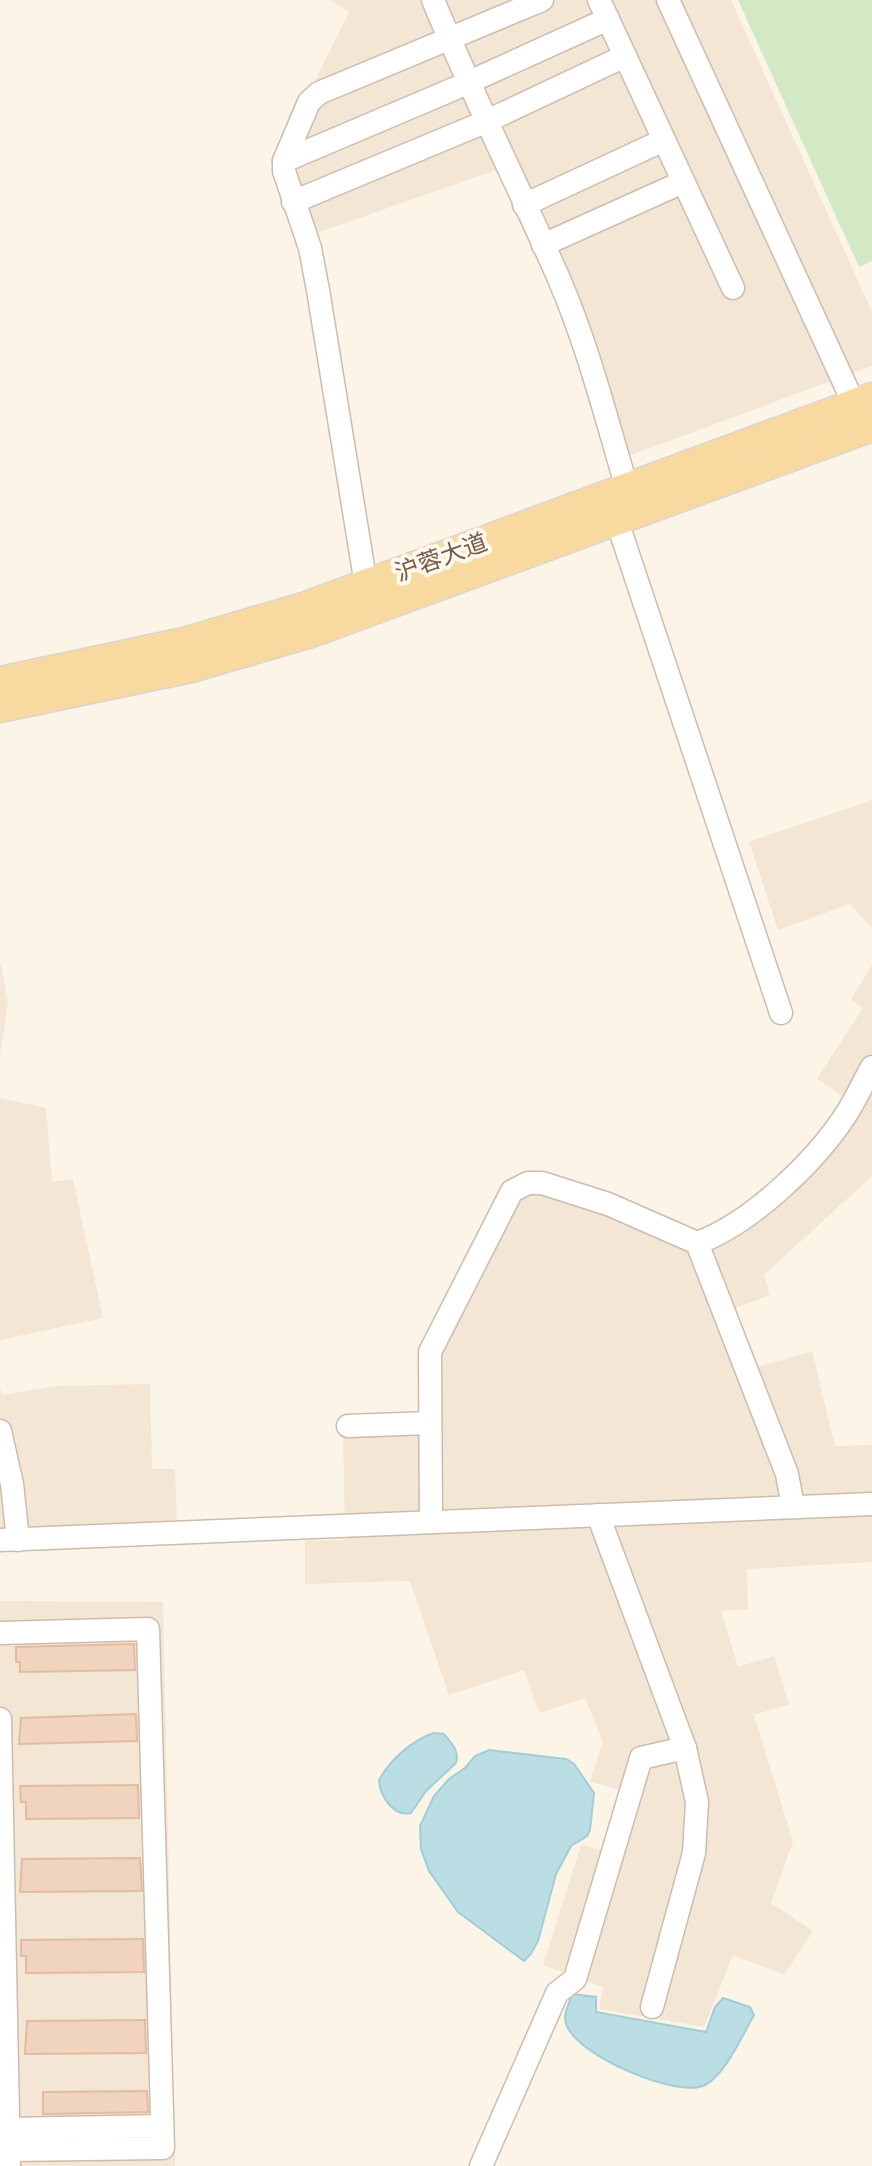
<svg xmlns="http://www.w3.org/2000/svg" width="872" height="2166" font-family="Raleway,'Noto Sans SC',sans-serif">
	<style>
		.residential { fill: #f3e6d5 }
		.green { fill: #d3e9c5 }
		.water { fill: #bbdee5; stroke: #a2cdd7; stroke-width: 2 }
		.building { fill: #f1d4bf; stroke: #e3bba0; stroke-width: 2 }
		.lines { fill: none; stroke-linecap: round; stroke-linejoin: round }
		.minor-casing { stroke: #cdbcad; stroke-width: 25 }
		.major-casing { stroke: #dbd4d0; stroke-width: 31 }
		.minor { stroke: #fff; stroke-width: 22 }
		.major { stroke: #f8daa1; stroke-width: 28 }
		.labels { text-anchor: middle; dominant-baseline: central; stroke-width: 8; stroke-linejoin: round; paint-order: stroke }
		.street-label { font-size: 24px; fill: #755b4c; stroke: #fff8ed }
	</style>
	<rect width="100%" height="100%" fill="#fcf4e7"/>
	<!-- residential -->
	<g class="residential">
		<polygon points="330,0 731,0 872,312 872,366 612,462 560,304 499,169 302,238 271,169 349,12"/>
		<polygon points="872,800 872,928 850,904 778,930 749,842"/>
		<polygon points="0,960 8,1002 0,1058"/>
		<polygon points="872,965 872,1176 764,1275 770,1295 727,1312 750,1369 812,1351 835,1446 872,1445 872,1562 747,1569 748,1609 721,1611 738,1667 774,1656 789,1704 754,1715 793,1842 771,1903 813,1931 784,1975 733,1955 704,2027 599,2009 603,1987 543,1965 581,1845 606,1851 622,1791 590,1781 603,1742 585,1698 539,1713 524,1670 449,1695 410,1581 305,1584 305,1541 345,1540 343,1419 425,1416 426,1348 509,1183 697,1237 724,1225 811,1149 844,1097 817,1079 863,1008 851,1000"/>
		<polygon points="0,1098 46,1108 52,1182 73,1179 103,1318 0,1340"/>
		<polygon points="150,1384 152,1469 175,1469 177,1526 0,1532 0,1388 2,1395 56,1386"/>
		<polygon points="0,1601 163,1602 175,2166 0,2166"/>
	</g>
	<!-- green -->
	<polygon class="green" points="738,0 872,0 872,261 859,267"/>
	<!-- water -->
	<g class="water">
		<path d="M 434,1733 L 444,1734 C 451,1743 460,1751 456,1763 L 426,1791 L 411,1813 C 393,1817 380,1796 379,1780 C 390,1760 412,1740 434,1733 Z"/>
		<polygon points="489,1750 566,1759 574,1764 594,1793 590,1830 587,1836 571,1846 556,1874 538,1941 531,1954 524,1961 458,1912 429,1871 421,1849 420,1826 434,1796 449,1779 465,1768 475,1756"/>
		<path d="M 572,1994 L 596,1997 L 596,2012 L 706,2032 L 715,2007 L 723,1998 L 750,2007 L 754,2015 C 743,2034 725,2075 705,2085 C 677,2099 576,2055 566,2024 C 563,2014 569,2004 572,1994 Z"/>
	</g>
	<!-- building -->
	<g class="building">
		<polygon points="134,1644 135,1670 20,1672 20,1662 16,1662 16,1647"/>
		<polygon points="136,1714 137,1741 19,1744 21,1718"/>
		<polygon points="138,1785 139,1818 26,1819 26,1802 21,1802 20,1786"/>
		<polygon points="140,1858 142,1891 20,1892 22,1859"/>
		<polygon points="143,1939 144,1972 26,1973 26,1956 21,1956 21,1940"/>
		<polygon points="145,2020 146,2053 25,2054 27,2021"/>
		<polygon points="147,2091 148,2112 43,2114 43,2092"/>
	</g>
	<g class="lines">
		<!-- minor casing -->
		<g class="minor-casing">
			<g id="minor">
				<path d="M 433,0 C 472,94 518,185 559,279 C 588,346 606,418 627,488"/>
				<polyline points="599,0 733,288"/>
				<polyline points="668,0 854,404"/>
				<polyline points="284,161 456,88 608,19"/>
				<polyline points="293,202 485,122 625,56"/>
				<polyline points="524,205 664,140"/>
				<polyline points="543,245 683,182"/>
				<polyline points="617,521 781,1013"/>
				<polyline points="366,585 318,290 310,248 284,171 284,161 309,102 319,93 542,0"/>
				<polyline points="697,1243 787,1474 793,1507"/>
				<polyline points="348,1426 429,1423"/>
				<polyline points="0,1431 12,1484 18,1540"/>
				<path d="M 431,1522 L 430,1352 L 512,1191 L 528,1183 L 542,1183 L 608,1204 L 697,1243 C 750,1224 814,1163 845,1116 C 855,1101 863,1083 872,1067"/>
				<polyline points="0,1540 872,1504"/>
				<polyline points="0,1633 148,1629 163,2148 8,2150"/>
				<polyline points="0,1719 9,2166"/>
				<polyline points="652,2007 694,1853 697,1802 685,1748"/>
				<polyline points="8,2129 162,2126"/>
				<polyline points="481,2166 557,1993 575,1979 641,1758 685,1748 598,1515"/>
			</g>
		</g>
		<!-- major casing -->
		<g class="major-casing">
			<g id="major">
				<polyline points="0,681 184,642 306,606 872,397"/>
				<polyline points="0,708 191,668 314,632 872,427"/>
			</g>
		</g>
		<!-- minor -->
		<use href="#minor" class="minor"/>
		<!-- major -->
		<use href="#major" class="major"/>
	</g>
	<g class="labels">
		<!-- street labels -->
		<g class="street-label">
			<text transform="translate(441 557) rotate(-20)">沪蓉大道</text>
		</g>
	</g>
</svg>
